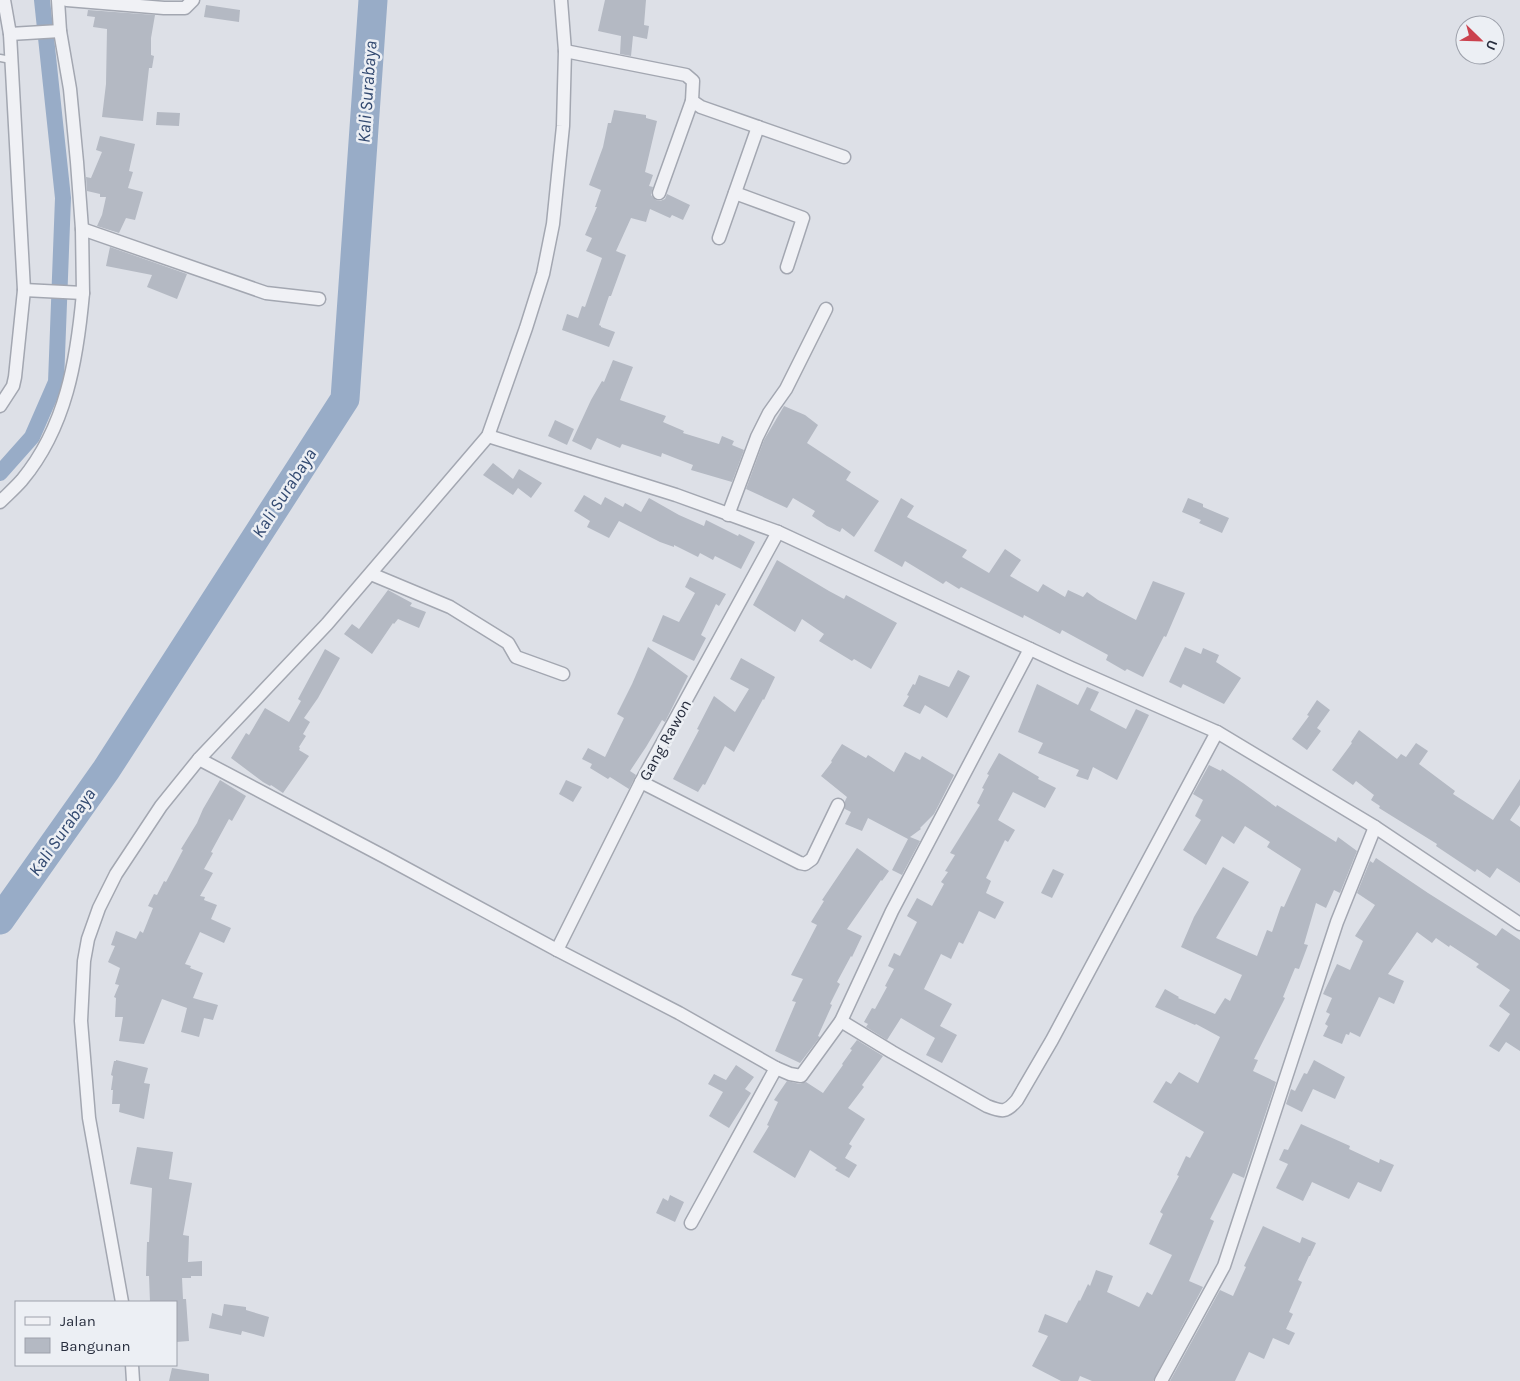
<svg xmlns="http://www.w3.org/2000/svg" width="1520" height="1381" font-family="Karla,sans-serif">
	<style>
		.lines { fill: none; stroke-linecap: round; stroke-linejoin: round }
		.canal { stroke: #98acc7; stroke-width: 16 }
		.river { stroke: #98acc7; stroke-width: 29 }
		.building { fill: #b4b9c3 }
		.lane-casing { stroke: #a3a7b1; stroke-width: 9 }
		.street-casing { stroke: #a3a7b1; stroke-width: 15 }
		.lane { stroke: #f0f1f5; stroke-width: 6 }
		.street { stroke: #f0f1f5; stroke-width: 12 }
		.labels { text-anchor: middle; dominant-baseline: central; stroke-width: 5; stroke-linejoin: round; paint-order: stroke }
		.street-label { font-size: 16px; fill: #272d3d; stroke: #eceff4 }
		.water-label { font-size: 18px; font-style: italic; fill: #324970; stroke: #eceff4 }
	</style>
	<rect width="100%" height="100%" fill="#dde0e7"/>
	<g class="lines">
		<!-- canal -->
		<polyline class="canal" points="0,473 32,437 56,382 63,198 42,0"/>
		<!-- river -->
		<polyline class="river" points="0,920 106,770 345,399 373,0"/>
	</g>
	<!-- building -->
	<g class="building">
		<polygon points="605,0 646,0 644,25 649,26 647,39 633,36 631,56 620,54 621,36 598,31"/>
		<polygon points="206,5 240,10 239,22 204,17"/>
		<polygon points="88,10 155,15 151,38 151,55 154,56 152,68 149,68 143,121 102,117 106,84 107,29 93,27 95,17 87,16"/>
		<polygon points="614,110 646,115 646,118 657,121 645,172 653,175 649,186 653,187 651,195 656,200 660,201 665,199 667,194 690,205 683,220 672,215 670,218 650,209 646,222 631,218 616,251 626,255 611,296 609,296 599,325 601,326 601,327 615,332 609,347 562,330 567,314 578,318 582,306 585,307 602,258 586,251 592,238 585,235 597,207 595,207 601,190 589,185 603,147 608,123 611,123"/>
		<polygon points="157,112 180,113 179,126 156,125"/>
		<polygon points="100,136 135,144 129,171 133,172 128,188 143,192 135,220 126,218 119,233 97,226 102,215 106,197 100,197 100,194 87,191 86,177 91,178 102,152 96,150"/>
		<polygon points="110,247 187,274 177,299 147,287 152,275 106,266"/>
		<polygon points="613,360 633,367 620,400 666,416 663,422 684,431 683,433 719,444 722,436 734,441 732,445 744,450 732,482 691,470 693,465 662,453 661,457 622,444 620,448 597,438 591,450 572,441 591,400 602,381 604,382"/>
		<polygon points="784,406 805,415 818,425 807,443 851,472 846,480 879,501 854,537 842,528 840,532 827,526 812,516 815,511 793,498 787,508 746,489 764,440"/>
		<polygon points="555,420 574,429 567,445 548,436"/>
		<polygon points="493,463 513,479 519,469 542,483 531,498 518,488 513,495 483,475"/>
		<polygon points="584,495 601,505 605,497 623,507 625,503 641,512 649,498 679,515 704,526 706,520 738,536 739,534 755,542 741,569 715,556 713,560 700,553 698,557 674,545 674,547 660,542 619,521 609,538 587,527 590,521 574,511"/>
		<polygon points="901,498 914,506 907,517 967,550 962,557 989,573 1005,549 1021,560 1010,576 1038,592 1043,584 1065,597 1068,590 1083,597 1087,592 1098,600 1136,620 1153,581 1185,593 1166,637 1164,636 1143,677 1127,669 1125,671 1106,660 1108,655 1062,630 1060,634 1024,615 1023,618 961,587 959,589 946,581 943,584 905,561 902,567 874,551"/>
		<polygon points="1188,498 1203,504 1203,507 1229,518 1222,533 1199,523 1201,520 1182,512"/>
		<polygon points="777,560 829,591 844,599 846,595 897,623 871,669 854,659 852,661 819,641 824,634 802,619 795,632 753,605"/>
		<polygon points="690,577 726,594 719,606 716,604 701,635 706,638 694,661 652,641 663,615 679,622 695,593 685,587"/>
		<polygon points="388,590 412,603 410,606 426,612 419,628 398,619 394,624 393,623 372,654 344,634 352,624 359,629"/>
		<polygon points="648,647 688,676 665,722 662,720 646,747 630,771 636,775 629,789 610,777 608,779 590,768 592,764 582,759 588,748 605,757 624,718 617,714 632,684"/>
		<polygon points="1185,647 1201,654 1203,648 1219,655 1216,662 1241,678 1224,704 1183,684 1181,688 1169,682"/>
		<polygon points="325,649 340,658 318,698 304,718 310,722 303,734 306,736 299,747 300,748 299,750 309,756 283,793 271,785 270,786 263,782 231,758 246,733 249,735 265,708 289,722 301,701 298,699"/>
		<polygon points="741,658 775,677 764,700 763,699 734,752 725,746 705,785 703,784 698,792 673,779 699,730 697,729 714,696 735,712 749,689 730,679"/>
		<polygon points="958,670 970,676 947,718 925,705 920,714 903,706 909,696 907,695 913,684 915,685 919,675 949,687"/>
		<polygon points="1037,684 1078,705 1087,687 1099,692 1090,710 1126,729 1136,709 1149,715 1117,780 1093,767 1088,780 1076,776 1079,770 1038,753 1043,743 1018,732"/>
		<polygon points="1317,700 1330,710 1317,728 1321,731 1307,750 1292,739 1309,716 1307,715"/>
		<polygon points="1359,730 1397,759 1401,754 1406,757 1416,743 1428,751 1419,764 1455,791 1453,794 1493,820 1520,779 1520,805 1510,820 1520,827 1520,883 1497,868 1490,878 1477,869 1475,872 1436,846 1437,844 1379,808 1380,806 1371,800 1374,795 1356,781 1353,785 1332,770 1352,743 1351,742"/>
		<polygon points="842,744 866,758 868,755 894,772 905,752 920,760 922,756 954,775 934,814 920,828 921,829 910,837 920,841 902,875 892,870 908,839 868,818 862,831 845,824 851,812 845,809 845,801 847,797 821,776 832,762 831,761"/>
		<polygon points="999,753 1039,777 1038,779 1056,788 1045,808 1013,792 998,820 1015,830 1008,842 1005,840 986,878 991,881 986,893 1004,902 995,919 979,911 963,944 959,942 951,959 941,954 924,989 952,1004 940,1026 957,1035 942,1063 926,1055 935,1038 901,1018 887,1040 866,1027 868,1024 864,1022 872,1008 875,1009 887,987 885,986 894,969 888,966 894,953 900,956 917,922 907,916 917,898 932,906 944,884 941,882 948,872 945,871 955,855 950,853 980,805 977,803 984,789 982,788 989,775 987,774"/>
		<polygon points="1209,765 1221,771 1222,769 1243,783 1276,807 1277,805 1336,842 1338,837 1357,851 1340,893 1334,890 1326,908 1316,903 1304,944 1308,945 1299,969 1295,968 1283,997 1285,998 1254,1059 1258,1060 1253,1071 1276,1082 1244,1178 1233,1173 1210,1219 1214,1221 1189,1281 1203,1287 1153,1381 1092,1381 1080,1376 1078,1381 1061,1381 1032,1366 1048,1336 1038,1332 1045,1314 1067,1323 1079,1300 1080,1301 1088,1284 1090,1286 1096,1270 1113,1276 1107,1292 1139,1307 1147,1292 1152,1295 1172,1255 1149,1244 1163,1214 1160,1212 1179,1176 1177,1175 1186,1156 1190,1158 1204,1132 1153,1102 1166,1081 1171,1084 1179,1072 1198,1083 1220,1037 1196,1024 1195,1025 1155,1007 1165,989 1179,997 1178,998 1215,1014 1225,998 1230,1001 1242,975 1181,947 1194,917 1223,867 1249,882 1216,938 1257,956 1267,930 1272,932 1281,906 1284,907 1301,869 1267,847 1270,842 1245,826 1234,844 1222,836 1206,865 1183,850 1201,820 1195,816 1203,800 1193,794"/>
		<polygon points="220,780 246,796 232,821 229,819 211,852 213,853 204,869 213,873 200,896 205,897 204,900 217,905 211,919 231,928 224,943 200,932 185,964 191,966 190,968 203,973 193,998 218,1005 213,1020 204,1018 199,1037 181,1032 187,1008 162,999 144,1044 119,1041 123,1017 115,1017 116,998 114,997 119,985 115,984 120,968 108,962 115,946 111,945 116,931 136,939 140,931 143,933 153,908 148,906 154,894 157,895 164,881 166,882 183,850 181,849 197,823 203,809"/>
		<polygon points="566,780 582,787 573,802 559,794"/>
		<polygon points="857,848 889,871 882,881 881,880 847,929 862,936 852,957 851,956 837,982 840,984 830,1004 832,1005 818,1036 820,1037 800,1063 775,1051 796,1002 792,1001 803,979 791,975 817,925 811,922 824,901 822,900"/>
		<polygon points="1376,858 1428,893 1496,936 1502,928 1520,940 1520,1051 1506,1042 1499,1052 1489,1046 1510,1014 1499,1006 1510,990 1476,967 1479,964 1450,945 1449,947 1436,938 1432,943 1417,932 1388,974 1404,981 1394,1004 1379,997 1360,1037 1350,1032 1349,1035 1346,1034 1342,1044 1323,1036 1328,1026 1325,1024 1330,1014 1326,1012 1332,998 1323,994 1337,964 1350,970 1363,941 1355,936 1375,905 1357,893 1370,861 1373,863"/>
		<polygon points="1053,869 1064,874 1052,898 1041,893"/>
		<polygon points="857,1040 883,1056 862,1085 864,1087 848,1108 865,1119 849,1144 852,1146 845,1158 857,1165 849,1178 835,1170 837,1168 810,1150 795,1178 753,1152 769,1126 767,1125 778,1102 774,1100 787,1081 800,1084 806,1082 823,1093 843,1065 842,1064 852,1050 850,1049"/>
		<polygon points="116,1060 148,1068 144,1083 150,1084 144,1119 119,1112 120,1104 112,1104 113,1090 111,1090 113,1076 111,1075 114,1061 116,1061"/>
		<polygon points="1314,1060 1345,1077 1335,1099 1313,1089 1302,1112 1286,1104 1291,1089 1295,1091 1304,1073 1307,1074"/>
		<polygon points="736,1065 754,1077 745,1089 751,1093 729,1128 709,1116 723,1092 708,1084 714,1074 726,1080"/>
		<polygon points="1301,1124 1350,1146 1349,1149 1379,1163 1380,1159 1394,1165 1381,1192 1358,1182 1349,1199 1312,1182 1303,1201 1276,1188 1288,1164 1279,1160 1284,1149 1288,1150"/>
		<polygon points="137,1147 173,1152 169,1179 192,1183 183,1235 189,1236 188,1262 202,1261 202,1276 191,1276 191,1278 182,1278 183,1299 186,1299 189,1341 176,1342 176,1302 150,1302 149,1276 146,1276 147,1242 149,1242 152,1188 130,1184"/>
		<polygon points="670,1195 684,1202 675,1222 656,1213 663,1198 668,1201"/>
		<polygon points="1263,1226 1300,1243 1302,1237 1316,1243 1310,1256 1309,1256 1298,1280 1302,1282 1289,1312 1293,1314 1286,1329 1295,1333 1289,1345 1273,1338 1264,1359 1249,1352 1235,1381 1170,1381 1220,1290 1233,1296 1246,1267 1244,1266"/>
		<polygon points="224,1304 246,1307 246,1310 269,1317 264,1337 242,1331 241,1335 209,1328 212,1313 222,1316"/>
		<polygon points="172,1368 209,1374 209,1381 169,1381"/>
	</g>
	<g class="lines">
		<!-- lane casing -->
		<g class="lane-casing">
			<polyline id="lane" points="0,58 11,60"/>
		</g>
		<!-- street casing -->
		<g class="street-casing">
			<g id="street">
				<polyline points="67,0 164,8 185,8 193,0"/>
				<polyline points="10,34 60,31"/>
				<polyline points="565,51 686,75 693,81 692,101 701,107 844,157"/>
				<polyline points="659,193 692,101"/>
				<polyline points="735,193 803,218 787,267"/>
				<polyline points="82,229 266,293 319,299"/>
				<polyline points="719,238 758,127"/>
				<polyline points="24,290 83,293 82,229 77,162 70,89 60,31 58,0"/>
				<polyline points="0,406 13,386 15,377 24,290 10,34 4,0"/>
				<polyline points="488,436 676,495 778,532 1071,668 1217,732 1375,827 1520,924"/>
				<path d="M 0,502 C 7,495 15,488 22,480 C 66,427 77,360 83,293"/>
				<polyline points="728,515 757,437 769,413 786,389 826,309"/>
				<polyline points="371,574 450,607 508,643 516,657 563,674"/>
				<polyline points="199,759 385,857 557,950 679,1013 776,1068 790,1074 801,1076 841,1021 892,911 1030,649"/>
				<polyline points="641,782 800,863 805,864 812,859 838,805"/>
				<polyline points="557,950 641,782 778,532"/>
				<path d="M 841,1021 L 892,1052 L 987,1106 C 1002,1112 1006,1113 1017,1100 L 1052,1040 L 1217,732"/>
				<polyline points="691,1223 776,1068"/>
				<polyline points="122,1302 89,1118 81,1021 84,961 88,939 99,908 116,874 161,806 199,759 327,624 488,436 526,328 543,274 553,224 563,126 565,51 561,0"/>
				<polyline points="132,1365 133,1381"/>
				<polyline points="1161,1381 1224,1266 1337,922 1375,827"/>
			</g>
		</g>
		<!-- lane -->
		<use href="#lane" class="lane"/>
		<!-- street -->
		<use href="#street" class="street"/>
	</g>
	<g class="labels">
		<!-- street labels -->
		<g class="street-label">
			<text transform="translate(665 740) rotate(-61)">Gang Rawon</text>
		</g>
		<!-- water labels -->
		<g class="water-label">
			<text transform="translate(367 92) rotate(-86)">Kali Surabaya</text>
			<text transform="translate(284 493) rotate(-57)">Kali Surabaya</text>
			<text transform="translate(62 832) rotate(-55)">Kali Surabaya</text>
		</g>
	</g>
	<!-- legend -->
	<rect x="15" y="1301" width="162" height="65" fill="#eceff4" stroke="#9da1ab"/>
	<rect x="25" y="1317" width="25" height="8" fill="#f0f1f5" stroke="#9da1ab"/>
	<text x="60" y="1326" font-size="15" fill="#272d3d">Jalan</text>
	<rect x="25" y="1338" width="25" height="15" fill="#b4b9c3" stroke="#9da1ab"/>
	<text x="60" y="1351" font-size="15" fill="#272d3d">Bangunan</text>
	<!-- north arrow -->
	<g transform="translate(1480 40) rotate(113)"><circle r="24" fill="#eceff4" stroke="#9da1ab"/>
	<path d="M0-4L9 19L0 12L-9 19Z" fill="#cb424e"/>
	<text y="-8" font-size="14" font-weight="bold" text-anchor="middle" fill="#272d3d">U</text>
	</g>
</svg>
